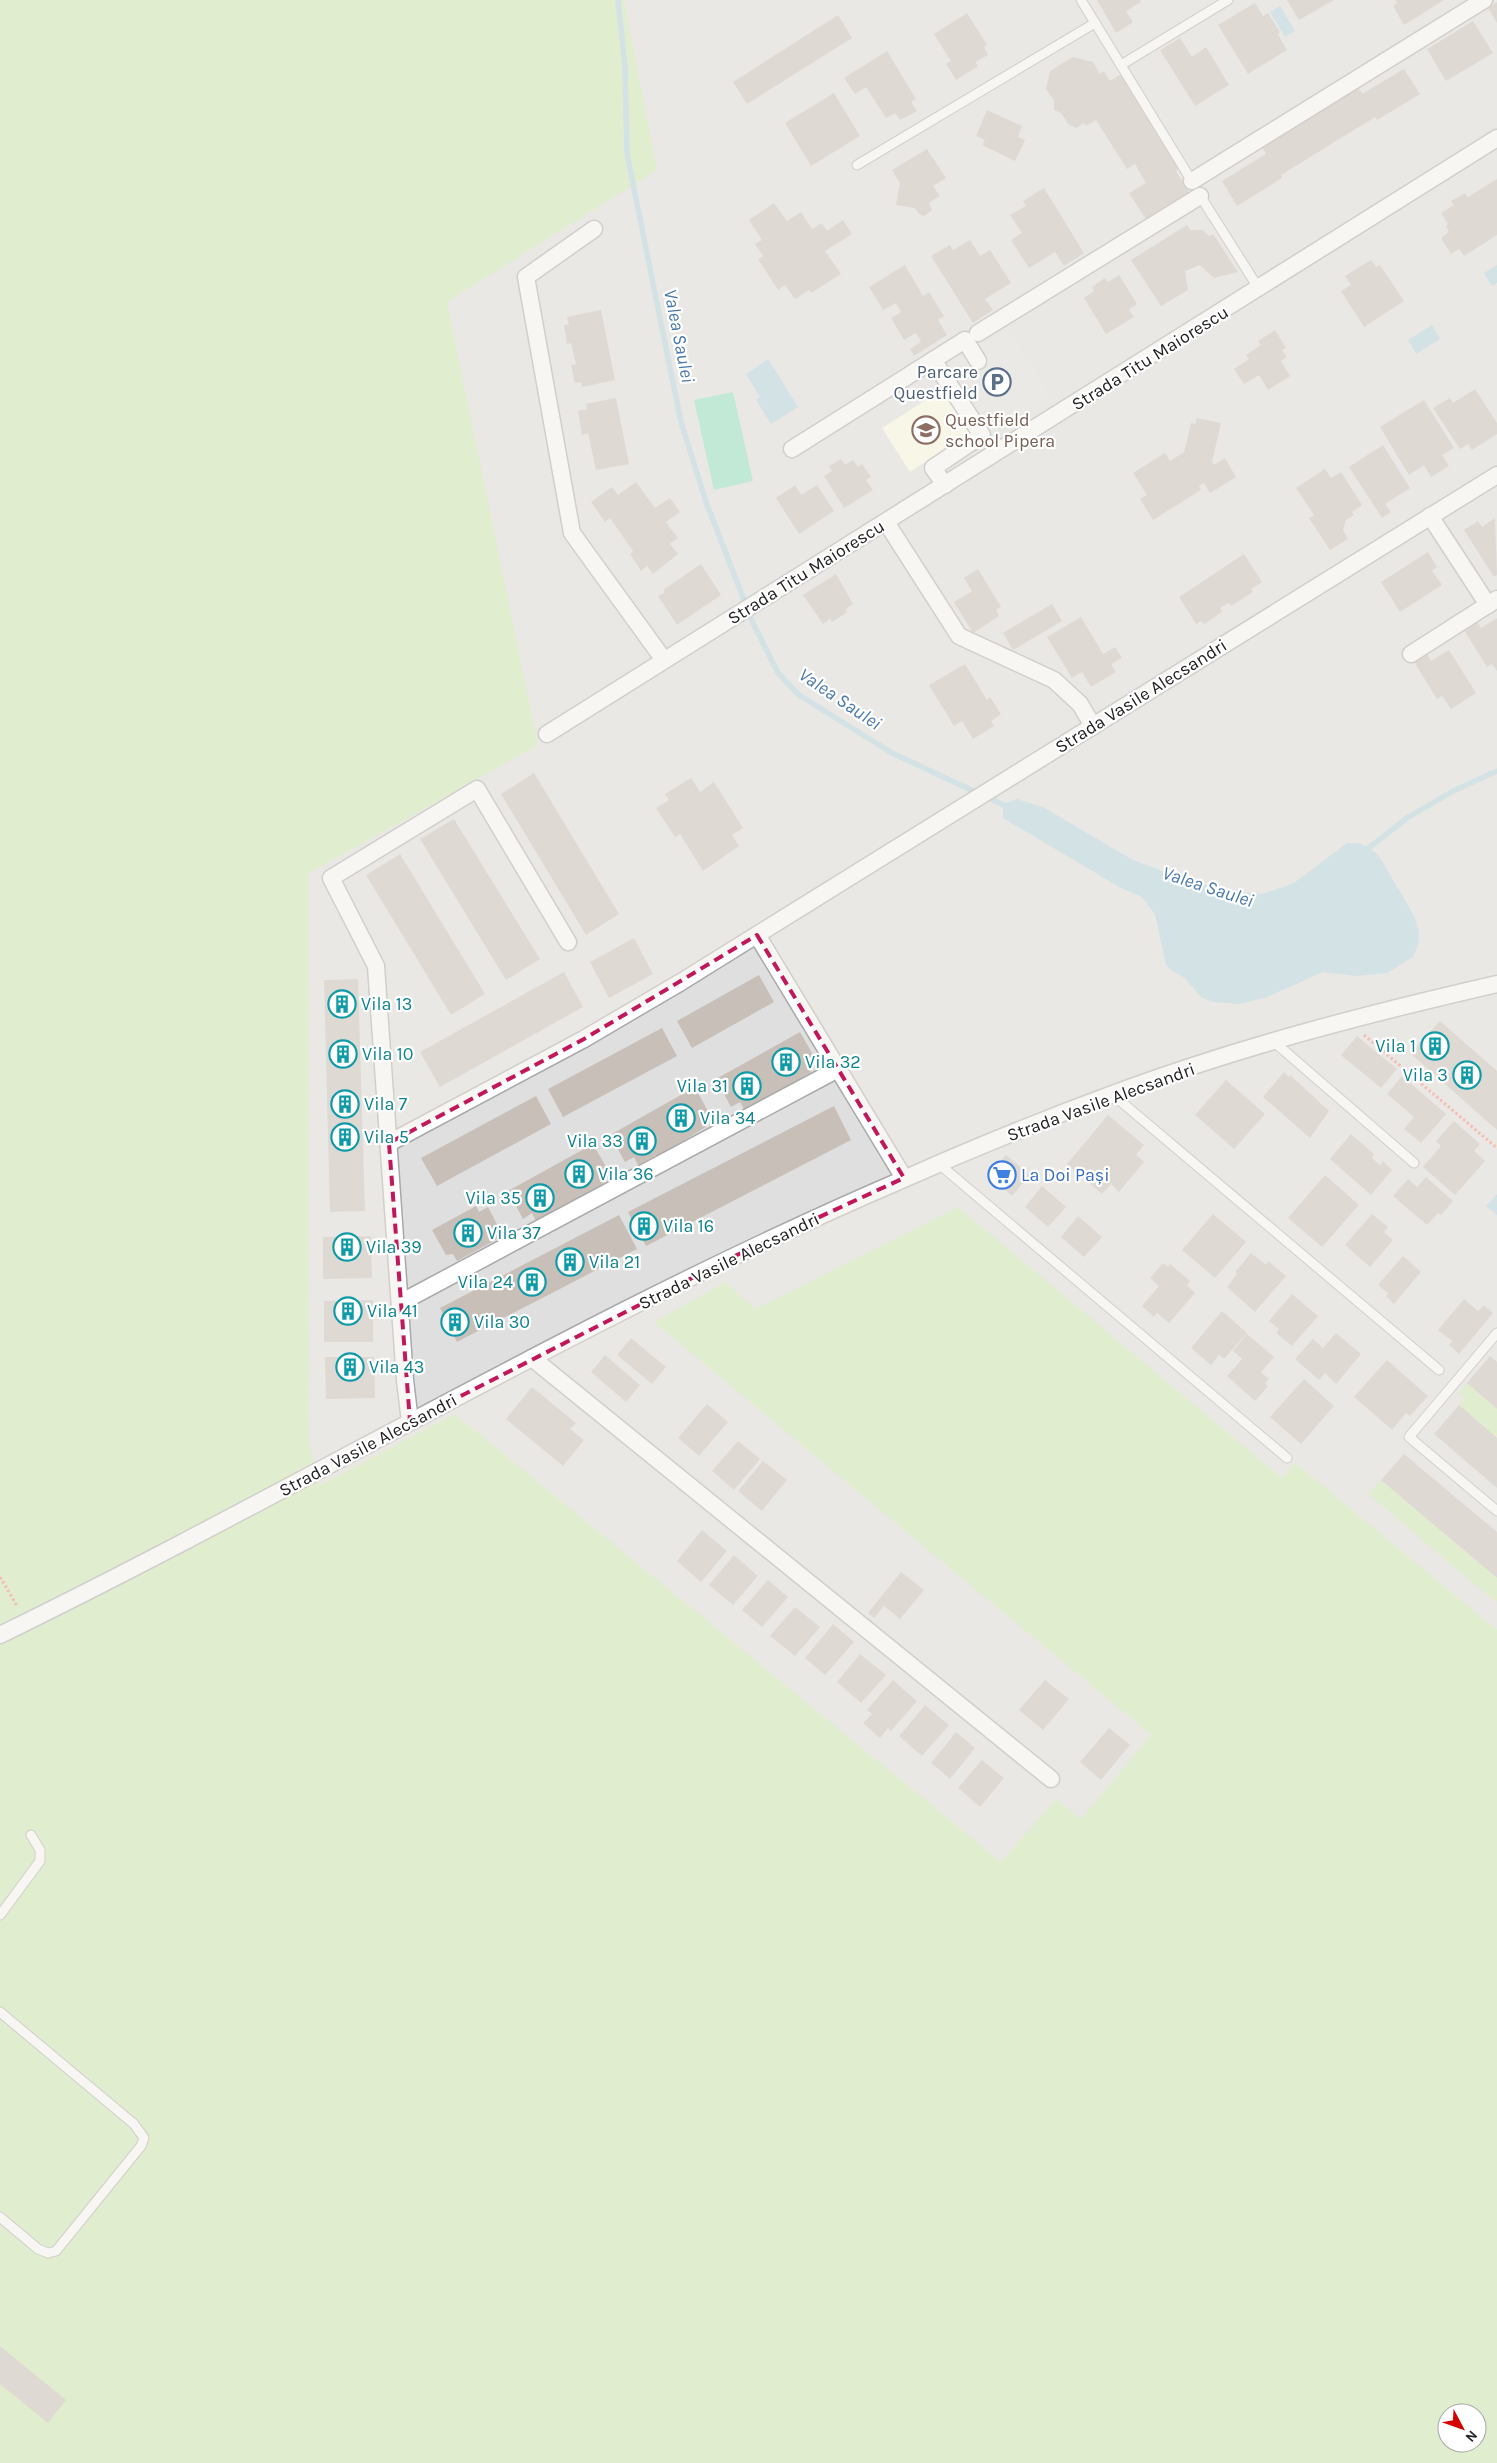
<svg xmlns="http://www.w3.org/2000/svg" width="1497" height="2463" font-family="Karla,sans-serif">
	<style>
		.residential { fill: #e0dfdf; fill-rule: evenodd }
		.education { fill: #ffffe5 }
		.grass { fill: #cdebb0; fill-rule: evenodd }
		.pitch { fill: #88e0be }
		.parking { fill: #e2e2e2 }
		.water { fill: #aad3df }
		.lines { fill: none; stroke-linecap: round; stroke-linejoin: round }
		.stream { stroke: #aad3df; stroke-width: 5.5 }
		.building { fill: #c7bfb8 }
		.lane-casing { stroke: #a9a9a9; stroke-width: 11 }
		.street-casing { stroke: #a9a9a9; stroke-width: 19 }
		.path { stroke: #fa8072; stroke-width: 3; stroke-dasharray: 2.5 2.5; stroke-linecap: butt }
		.lane { stroke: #fff; stroke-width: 9 }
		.street { stroke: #fff; stroke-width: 16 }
		.marked { fill: none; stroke: #c2185b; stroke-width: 4; stroke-dasharray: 10 6; stroke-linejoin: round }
		.labels { text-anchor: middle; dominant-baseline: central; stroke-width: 4.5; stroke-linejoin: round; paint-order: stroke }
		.street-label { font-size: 18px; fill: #222; stroke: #fff }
		.service-label { font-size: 18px; fill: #4e5e75; stroke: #fff; text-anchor: end }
		.education-label { font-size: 18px; fill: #785e54; stroke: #fff; text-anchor: start }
		.culture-label { font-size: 18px; fill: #0d838f; stroke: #fff; text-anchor: start }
		.shop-label { font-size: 18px; fill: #366cbe; stroke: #fff; text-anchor: start }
		.water-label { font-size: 19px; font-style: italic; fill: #4a7aab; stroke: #fff }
	</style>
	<rect width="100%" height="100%" fill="#f2efe9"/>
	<!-- residential -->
	<path class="residential" d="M 0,0 L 1497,0 L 1497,2463 L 0,2463 ZM 1447,2413 L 1477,2413 L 1477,2443 L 1447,2443 Z"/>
	<!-- education -->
	<polygon class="education" points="943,389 971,432 910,472 882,428"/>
	<!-- grass -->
	<g class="grass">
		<path d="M 0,0 L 624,0 L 657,170 L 447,302 L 538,745 L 308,874 L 309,1444 L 320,1485 L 455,1414 L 1001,1862 L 1056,1799 L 1081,1819 L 1151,1735 L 654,1322 L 725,1282 L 755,1309 L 958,1207 L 1282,1478 L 1295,1463 L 1497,1630 L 1497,2463 L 0,2463 ZM 1447,2413 L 1477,2413 L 1477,2443 L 1447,2443 Z"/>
		<polygon points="1467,1383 1497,1409 1497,1438 1459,1405 1464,1398 1458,1393"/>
		<polygon points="1381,1480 1497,1578 1497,1603 1368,1494"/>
	</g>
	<!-- pitch -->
	<polygon class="pitch" points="733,392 753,481 714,490 694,400"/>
	<!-- parking -->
	<polygon class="parking" points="1008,328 1051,397 989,433 942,367"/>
	<!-- water -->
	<g class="water">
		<polygon points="1280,6 1295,31 1285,37 1270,12"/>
		<polygon points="1497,265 1497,283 1492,286 1484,273"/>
		<polygon points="1432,325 1440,339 1416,354 1408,340"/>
		<polygon points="768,359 798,407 771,424 756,400 760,397 746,374"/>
		<polygon points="1017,799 1043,807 1131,859 1178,877 1229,891 1262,894 1294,883 1347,843 1359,843 1375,852 1382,861 1414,916 1419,931 1418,945 1413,957 1387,973 1356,976 1323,972 1265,998 1238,1004 1212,1002 1201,997 1185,978 1172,971 1166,965 1155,914 1142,897 1121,888 1003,818 1003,804"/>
		<polygon points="1497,1194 1497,1215 1486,1206"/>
	</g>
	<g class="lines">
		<!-- stream -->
		<g class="stream">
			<polyline points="618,0 625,66 627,154 681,422 706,502 753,623 778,673 799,695 892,753 1008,807"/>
			<polyline points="1365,851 1407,818 1453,791 1497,771"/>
		</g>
	</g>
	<!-- building -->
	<g class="building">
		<polygon points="1097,0 1140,0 1141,2 1126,11 1133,22 1116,33"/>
		<polygon points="1287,0 1334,0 1299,20"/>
		<polygon points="1395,0 1444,0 1404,25 1393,6 1397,3"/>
		<polygon points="1497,2 1497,23 1488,8"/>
		<polygon points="1255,3 1263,16 1268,13 1280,32 1278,34 1287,50 1248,74 1218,25"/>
		<polygon points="967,13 987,45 984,47 988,55 975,62 978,66 956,80 946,64 951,61 934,34"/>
		<polygon points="838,15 852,38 747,104 733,82"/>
		<polygon points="1473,21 1493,53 1446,81 1427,49"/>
		<polygon points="1180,38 1192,57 1206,47 1229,85 1195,106 1160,50"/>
		<polygon points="887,51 916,99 911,102 917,111 900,120 895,113 886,118 866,87 855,94 844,78"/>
		<polygon points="1073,57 1093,62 1100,74 1104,71 1110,81 1121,74 1179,169 1176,171 1192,197 1149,224 1129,193 1146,183 1135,164 1127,169 1096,120 1086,126 1084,123 1076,128 1068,124 1061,113 1054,110 1054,101 1046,89 1050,71"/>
		<polygon points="1404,69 1420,94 1377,120 1375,117 1281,175 1282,178 1237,206 1222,181 1266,154 1262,147 1359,88 1362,94"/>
		<polygon points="834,93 860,136 811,166 785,123"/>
		<polygon points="987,110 1022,126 1018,137 1025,140 1015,161 982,145 985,140 976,136"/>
		<polygon points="927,149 946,178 933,186 940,196 929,203 932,210 924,216 919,214 915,208 896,205 900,183 892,170"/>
		<polygon points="1497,179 1497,235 1464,256 1459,249 1451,254 1441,238 1449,232 1446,226 1448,224 1441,213 1454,205 1451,201 1465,193 1468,197"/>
		<polygon points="1044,188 1084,253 1064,266 1055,252 1029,268 1011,240 1022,233 1010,215 1026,206 1023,201"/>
		<polygon points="774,203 787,221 801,212 812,229 822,223 827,231 843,220 852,234 825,251 841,274 811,293 809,290 795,299 785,285 778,290 758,259 763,256 755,244 762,240 749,220"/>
		<polygon points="1187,225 1190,230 1203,230 1209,236 1213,234 1238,272 1214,278 1200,265 1185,271 1188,290 1161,306 1131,260"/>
		<polygon points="970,240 980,256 990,250 1011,283 985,299 993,310 973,323 931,256 950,245 953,250"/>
		<polygon points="1371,260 1376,267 1380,265 1404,301 1364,327 1341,291 1351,285 1345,276"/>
		<polygon points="905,265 923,296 929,292 944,316 938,320 947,335 914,356 910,349 921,342 916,333 904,340 891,318 901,312 896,303 883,310 869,287"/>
		<polygon points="1119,275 1137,304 1129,309 1134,317 1106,334 1084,298 1094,291 1092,287 1105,278 1108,282"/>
		<polygon points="601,310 615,380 582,387 581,382 575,383 571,365 576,364 571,343 567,344 564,325 569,324 567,317"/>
		<polygon points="1275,330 1286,348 1282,350 1287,357 1281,361 1290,376 1268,390 1259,375 1244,384 1234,369 1249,359 1246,355 1261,345 1258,341"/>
		<polygon points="1475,389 1497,423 1497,434 1472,450 1468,444 1460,449 1433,408 1450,398 1453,403"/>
		<polygon points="616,398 629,464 596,470 588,433 582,435 578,411 587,409 586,404"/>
		<polygon points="1424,400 1454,448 1442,455 1449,466 1431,477 1424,465 1409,475 1380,427"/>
		<polygon points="1197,418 1221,423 1212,462 1214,465 1225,458 1236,477 1210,493 1204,483 1199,486 1201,490 1153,520 1140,499 1147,495 1133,473 1165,453 1170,461 1184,452 1191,423 1195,424"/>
		<polygon points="1383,445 1410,488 1385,504 1391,512 1382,518 1349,467"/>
		<polygon points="841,459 845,465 853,460 858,467 862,464 871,477 866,480 873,490 844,508 824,476 832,471 829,466"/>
		<polygon points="1325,469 1331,478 1341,472 1362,505 1352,512 1354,515 1346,520 1343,530 1348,539 1330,550 1309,518 1314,515 1296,488"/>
		<polygon points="636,482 655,508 670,498 680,512 666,522 678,538 670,544 678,554 653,574 647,566 641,571 630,554 633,551 610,518 605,522 591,502 612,487 618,495"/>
		<polygon points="795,485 801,495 817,485 834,511 799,534 776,498"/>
		<polygon points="1495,518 1497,575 1494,577 1464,530 1478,521 1482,527"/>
		<polygon points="1428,552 1437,567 1432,571 1442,585 1400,612 1381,582"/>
		<polygon points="1244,554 1262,582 1251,589 1253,592 1231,606 1229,603 1220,608 1222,612 1204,624 1201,621 1196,624 1179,597"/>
		<polygon points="701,564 721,595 677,625 658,596 665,592 663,590"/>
		<polygon points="978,569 1001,607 996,610 999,616 973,633 954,602 972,591 964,578"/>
		<polygon points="836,574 853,604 846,609 847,612 832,622 830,619 823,624 803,595"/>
		<polygon points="1052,604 1062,621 1013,650 1003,633"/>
		<polygon points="1081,617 1103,654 1115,647 1122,658 1111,664 1116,672 1091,687 1082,672 1072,678 1047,637"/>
		<polygon points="1497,618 1497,671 1492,664 1487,667 1464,630 1477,621 1481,628"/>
		<polygon points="1449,650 1476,693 1451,709 1442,696 1437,699 1414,662 1427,654 1431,661"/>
		<polygon points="965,664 987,700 990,697 1001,714 991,721 994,726 973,739 962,721 954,726 929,685"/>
		<polygon points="534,773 619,914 586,935 501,794"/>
		<polygon points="691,778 700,792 714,782 743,828 732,835 739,846 703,871 680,834 675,837 656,808 669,800 665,794"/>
		<polygon points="454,819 540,959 506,980 420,839"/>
		<polygon points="400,854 485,994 451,1015 366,875"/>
		<polygon points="634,938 653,974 609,998 590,962"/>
		<polygon points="564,972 583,1007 440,1087 420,1052"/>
		<polygon points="759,975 774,1002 692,1048 677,1021"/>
		<polygon points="358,979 365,1211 330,1212 324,980"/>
		<polygon points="1440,1021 1497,1071 1497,1130 1410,1053"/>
		<polygon points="662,1028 677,1056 563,1117 548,1089"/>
		<polygon points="800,1032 816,1060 807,1065 811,1072 762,1102 761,1100 744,1109 740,1102 731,1107 716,1079"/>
		<polygon points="1357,1036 1397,1069 1381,1088 1341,1055"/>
		<polygon points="1284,1072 1289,1077 1290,1075 1329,1111 1310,1138 1263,1097"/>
		<polygon points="1402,1076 1446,1114 1421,1143 1404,1129 1414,1117 1387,1094"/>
		<polygon points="1226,1080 1265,1114 1234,1149 1195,1115"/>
		<polygon points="695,1087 710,1115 701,1120 706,1127 657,1157 656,1155 638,1165 634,1157 625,1162 610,1135"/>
		<polygon points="536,1096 551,1124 437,1186 421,1158"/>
		<polygon points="834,1106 851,1140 646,1246 628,1212"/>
		<polygon points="1108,1115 1144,1145 1136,1155 1144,1162 1119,1192 1111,1184 1102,1194 1067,1164"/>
		<polygon points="1454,1121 1480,1144 1474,1151 1485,1161 1455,1195 1423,1167 1441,1146 1436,1141"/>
		<polygon points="1351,1134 1374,1154 1372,1158 1380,1165 1383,1161 1392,1170 1371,1195 1330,1159"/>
		<polygon points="593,1144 609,1172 600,1176 604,1184 586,1194 588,1196 555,1213 554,1211 536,1221 532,1213 523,1219 508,1191"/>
		<polygon points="1006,1155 1030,1175 1012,1196 989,1175"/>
		<polygon points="1325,1175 1359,1205 1322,1247 1288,1218"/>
		<polygon points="1426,1177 1453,1201 1441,1215 1438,1213 1427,1225 1393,1196 1408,1179 1417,1187"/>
		<polygon points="1042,1186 1066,1207 1048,1227 1025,1207"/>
		<polygon points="476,1206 479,1212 488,1207 503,1236 457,1261 453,1254 446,1255 432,1230"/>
		<polygon points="1213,1214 1246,1242 1215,1278 1182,1250"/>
		<polygon points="1372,1214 1388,1227 1384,1232 1393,1240 1370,1267 1345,1245"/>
		<polygon points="619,1215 637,1249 457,1342 440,1308"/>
		<polygon points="1078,1216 1102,1237 1084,1257 1061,1237"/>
		<polygon points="371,1236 372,1278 323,1279 323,1237"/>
		<polygon points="1251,1253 1266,1265 1268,1261 1286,1276 1255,1312 1227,1287 1237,1274 1235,1272"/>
		<polygon points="1403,1256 1421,1272 1394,1304 1386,1296 1388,1293 1378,1285"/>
		<polygon points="1163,1263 1168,1267 1170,1264 1190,1281 1187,1285 1195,1293 1169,1323 1157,1313 1154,1317 1142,1306 1159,1286 1150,1278"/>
		<polygon points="1292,1294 1318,1316 1292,1346 1276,1333 1279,1329 1269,1321"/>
		<polygon points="1464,1299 1478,1311 1484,1305 1493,1313 1459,1354 1449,1345 1452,1341 1438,1330"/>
		<polygon points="373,1300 373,1342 324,1342 324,1301"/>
		<polygon points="1222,1311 1247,1333 1224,1359 1219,1355 1211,1365 1191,1348"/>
		<polygon points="1336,1333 1361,1354 1336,1384 1325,1373 1319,1380 1295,1359 1313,1339 1323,1348"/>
		<polygon points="1247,1334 1274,1357 1261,1372 1269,1379 1265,1384 1268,1386 1255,1401 1227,1376 1242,1359 1233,1351"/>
		<polygon points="631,1338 666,1367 652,1384 617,1355"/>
		<polygon points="605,1355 640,1385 626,1402 591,1372"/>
		<polygon points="1490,1356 1497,1362 1497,1409 1467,1383"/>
		<polygon points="325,1357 374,1357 375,1398 326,1399"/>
		<polygon points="1387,1360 1428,1396 1410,1416 1406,1413 1392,1430 1354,1397"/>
		<polygon points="1304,1379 1334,1406 1301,1444 1270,1417"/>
		<polygon points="532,1387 576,1423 570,1429 584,1440 563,1466 506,1419"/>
		<polygon points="707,1404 728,1422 699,1456 678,1438"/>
		<polygon points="1459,1405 1497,1438 1497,1488 1434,1434"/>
		<polygon points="738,1441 760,1459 734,1490 712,1471"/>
		<polygon points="1404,1454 1497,1532 1497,1578 1381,1480"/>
		<polygon points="763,1461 787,1480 762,1511 738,1491"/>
		<polygon points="702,1530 727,1551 701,1582 677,1561"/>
		<polygon points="734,1555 758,1576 733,1605 709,1585"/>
		<polygon points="901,1572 924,1590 900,1619 884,1606 874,1618 868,1613"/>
		<polygon points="768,1580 788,1597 762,1627 742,1610"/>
		<polygon points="795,1607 820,1627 795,1656 770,1636"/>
		<polygon points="833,1624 854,1642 825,1675 805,1658"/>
		<polygon points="860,1654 886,1675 861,1703 837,1682"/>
		<polygon points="893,1680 917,1701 891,1731 888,1728 880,1738 863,1723 872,1714 867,1710"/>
		<polygon points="1045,1680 1069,1699 1043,1730 1019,1710"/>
		<polygon points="925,1705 949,1725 922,1756 899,1736"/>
		<polygon points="1109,1728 1130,1745 1101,1780 1080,1762"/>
		<polygon points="956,1732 975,1748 950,1779 931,1763"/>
		<polygon points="982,1760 1004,1778 980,1807 958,1788"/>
		<polygon points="0,2346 66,2400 48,2423 0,2384"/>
	</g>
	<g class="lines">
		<!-- lane casing -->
		<g class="lane-casing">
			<g id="lane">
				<polyline points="1081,0 1193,183"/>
				<polyline points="1121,65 1228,0"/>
				<polyline points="857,165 1095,23"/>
				<polyline points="1199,194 1259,289"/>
				<polyline points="1273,1041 1414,1163"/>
				<polyline points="1112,1094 1439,1370"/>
				<polyline points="939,1164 1287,1458"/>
				<polyline points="1497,1333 1409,1437 1497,1511"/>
				<polyline points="0,1915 40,1861 40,1850 31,1835"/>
				<polyline points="0,2012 134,2124 144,2138 141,2146 56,2251 48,2253 38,2249 0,2217"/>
			</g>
		</g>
		<!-- street casing -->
		<g class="street-casing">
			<g id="street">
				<polyline points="1192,181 1484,0"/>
				<polyline points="594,229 526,277 572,533 664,660"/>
				<polyline points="978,333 1200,196"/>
				<polyline points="933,360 982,435 933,468 945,485"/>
				<polyline points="792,449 965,340 978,361"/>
				<polyline points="1430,516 1488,605"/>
				<polyline points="886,522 959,636 1054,680 1080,704 1093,726"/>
				<polyline points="1411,654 1497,599"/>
				<polyline points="547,734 1497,138"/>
				<polyline points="757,935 904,1178"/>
				<polyline points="389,1143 584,1039 681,982 1497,475"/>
				<polyline points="400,1303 838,1069"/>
				<polyline points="532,1358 1051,1779"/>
				<polyline points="410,1422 405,1380 376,966 331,878 477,789 568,942"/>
				<path d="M 0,1635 C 303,1487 593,1312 904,1179 C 971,1149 1040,1121 1110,1095 C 1235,1048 1366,1014 1497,984"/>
			</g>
		</g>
		<!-- path -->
		<g class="path">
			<polyline points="1364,1035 1497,1148"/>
			<polyline points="0,1577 17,1606"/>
		</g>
		<!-- lane -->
		<use href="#lane" class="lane"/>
		<!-- street -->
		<use href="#street" class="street"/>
	</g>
	<!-- marked area -->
	<path d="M0 0H1497V2463H0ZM 757,935 L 904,1178 L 739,1254 L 410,1422 L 389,1143 L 584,1039 Z" fill="#f2efe9" fill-opacity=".55" fill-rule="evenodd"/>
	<path class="marked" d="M 757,935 L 904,1178 L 739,1254 L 410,1422 L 389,1143 L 584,1039 Z"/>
	<!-- icons -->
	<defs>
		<g id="parking-ring" transform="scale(1.4375)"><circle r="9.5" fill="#fff" stroke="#5c6f8a" stroke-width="1.5"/><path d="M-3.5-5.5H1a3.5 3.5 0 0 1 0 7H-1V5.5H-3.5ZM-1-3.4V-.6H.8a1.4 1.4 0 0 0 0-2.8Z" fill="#5c6f8a"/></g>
		<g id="school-ring" transform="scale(1.4375)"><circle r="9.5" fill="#fff" stroke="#8d6e63" stroke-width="1.5"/><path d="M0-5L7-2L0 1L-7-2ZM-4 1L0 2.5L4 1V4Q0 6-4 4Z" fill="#8d6e63"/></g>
		<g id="building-ring" transform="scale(1.4375)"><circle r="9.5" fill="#fff" stroke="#0f9aa8" stroke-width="1.5"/><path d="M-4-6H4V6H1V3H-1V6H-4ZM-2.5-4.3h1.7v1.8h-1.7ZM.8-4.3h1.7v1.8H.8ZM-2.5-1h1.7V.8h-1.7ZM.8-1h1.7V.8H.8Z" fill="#0f9aa8"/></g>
		<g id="supermarket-ring" transform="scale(1.4375)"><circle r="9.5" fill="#fff" stroke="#3f7fe0" stroke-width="1.5"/><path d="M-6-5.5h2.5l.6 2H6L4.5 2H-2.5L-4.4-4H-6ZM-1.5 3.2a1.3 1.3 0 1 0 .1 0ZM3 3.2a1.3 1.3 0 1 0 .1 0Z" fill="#3f7fe0"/></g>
	</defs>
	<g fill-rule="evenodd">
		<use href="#parking-ring" x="997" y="382"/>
		<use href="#school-ring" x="926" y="430"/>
		<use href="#building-ring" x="342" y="1004"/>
		<use href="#building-ring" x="1435" y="1046"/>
		<use href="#building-ring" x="343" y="1054"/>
		<use href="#building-ring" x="786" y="1062"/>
		<use href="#building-ring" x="1467" y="1075"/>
		<use href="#building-ring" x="747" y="1086"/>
		<use href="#building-ring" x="345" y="1104"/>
		<use href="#building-ring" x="681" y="1118"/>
		<use href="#building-ring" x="345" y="1137"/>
		<use href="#building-ring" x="642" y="1141"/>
		<use href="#building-ring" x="579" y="1174"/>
		<use href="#supermarket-ring" x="1002" y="1175"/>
		<use href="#building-ring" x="540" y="1198"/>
		<use href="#building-ring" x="644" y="1226"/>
		<use href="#building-ring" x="468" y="1233"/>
		<use href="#building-ring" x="347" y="1247"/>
		<use href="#building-ring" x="570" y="1262"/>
		<use href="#building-ring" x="532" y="1282"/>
		<use href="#building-ring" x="348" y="1311"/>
		<use href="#building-ring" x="455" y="1322"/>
		<use href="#building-ring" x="350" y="1367"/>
	</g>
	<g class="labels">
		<!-- street labels -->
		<g class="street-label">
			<text transform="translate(1150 358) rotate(-32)">Strada Titu Maiorescu</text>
			<text transform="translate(806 572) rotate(-32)">Strada Titu Maiorescu</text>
			<text transform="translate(1141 696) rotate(-32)">Strada Vasile Alecsandri</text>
			<text transform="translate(1101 1102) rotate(-20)">Strada Vasile Alecsandri</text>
			<text transform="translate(729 1261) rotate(-26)">Strada Vasile Alecsandri</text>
			<text transform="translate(368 1445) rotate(-28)">Strada Vasile Alecsandri</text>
		</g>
		<!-- service labels -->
		<g class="service-label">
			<text x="978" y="372">Parcare<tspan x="978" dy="21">Questfield</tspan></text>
		</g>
		<!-- education labels -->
		<g class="education-label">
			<text x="945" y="420">Questfield<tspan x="945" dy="21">school Pipera</tspan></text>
		</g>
		<!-- culture labels -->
		<g class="culture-label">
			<text x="361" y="1004">Vila 13</text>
			<text x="1416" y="1046" text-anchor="end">Vila 1</text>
			<text x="362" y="1054">Vila 10</text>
			<text x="805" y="1062">Vila 32</text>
			<text x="1448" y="1075" text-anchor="end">Vila 3</text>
			<text x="728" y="1086" text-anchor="end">Vila 31</text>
			<text x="364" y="1104">Vila 7</text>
			<text x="700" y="1118">Vila 34</text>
			<text x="364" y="1137">Vila 5</text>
			<text x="623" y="1141" text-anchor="end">Vila 33</text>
			<text x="598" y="1174">Vila 36</text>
			<text x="521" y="1198" text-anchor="end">Vila 35</text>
			<text x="663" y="1226">Vila 16</text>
			<text x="487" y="1233">Vila 37</text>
			<text x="366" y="1247">Vila 39</text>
			<text x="589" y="1262">Vila 21</text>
			<text x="513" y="1282" text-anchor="end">Vila 24</text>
			<text x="367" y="1311">Vila 41</text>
			<text x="474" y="1322">Vila 30</text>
			<text x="369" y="1367">Vila 43</text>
		</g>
		<!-- shop labels -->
		<g class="shop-label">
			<text x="1021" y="1175">La Doi Pași</text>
		</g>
		<!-- water labels -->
		<g class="water-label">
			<text transform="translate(679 336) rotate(79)">Valea Saulei</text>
			<text transform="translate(840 699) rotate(34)">Valea Saulei</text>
			<text transform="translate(1208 887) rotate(18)">Valea Saulei</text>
		</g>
	</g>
	<!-- north arrow -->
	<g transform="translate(1462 2428) rotate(131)"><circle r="24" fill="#ffffff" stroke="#a7a7a7"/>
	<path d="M0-4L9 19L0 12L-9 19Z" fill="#d40000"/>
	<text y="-8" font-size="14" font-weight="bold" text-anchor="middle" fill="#222222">N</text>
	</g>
</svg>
